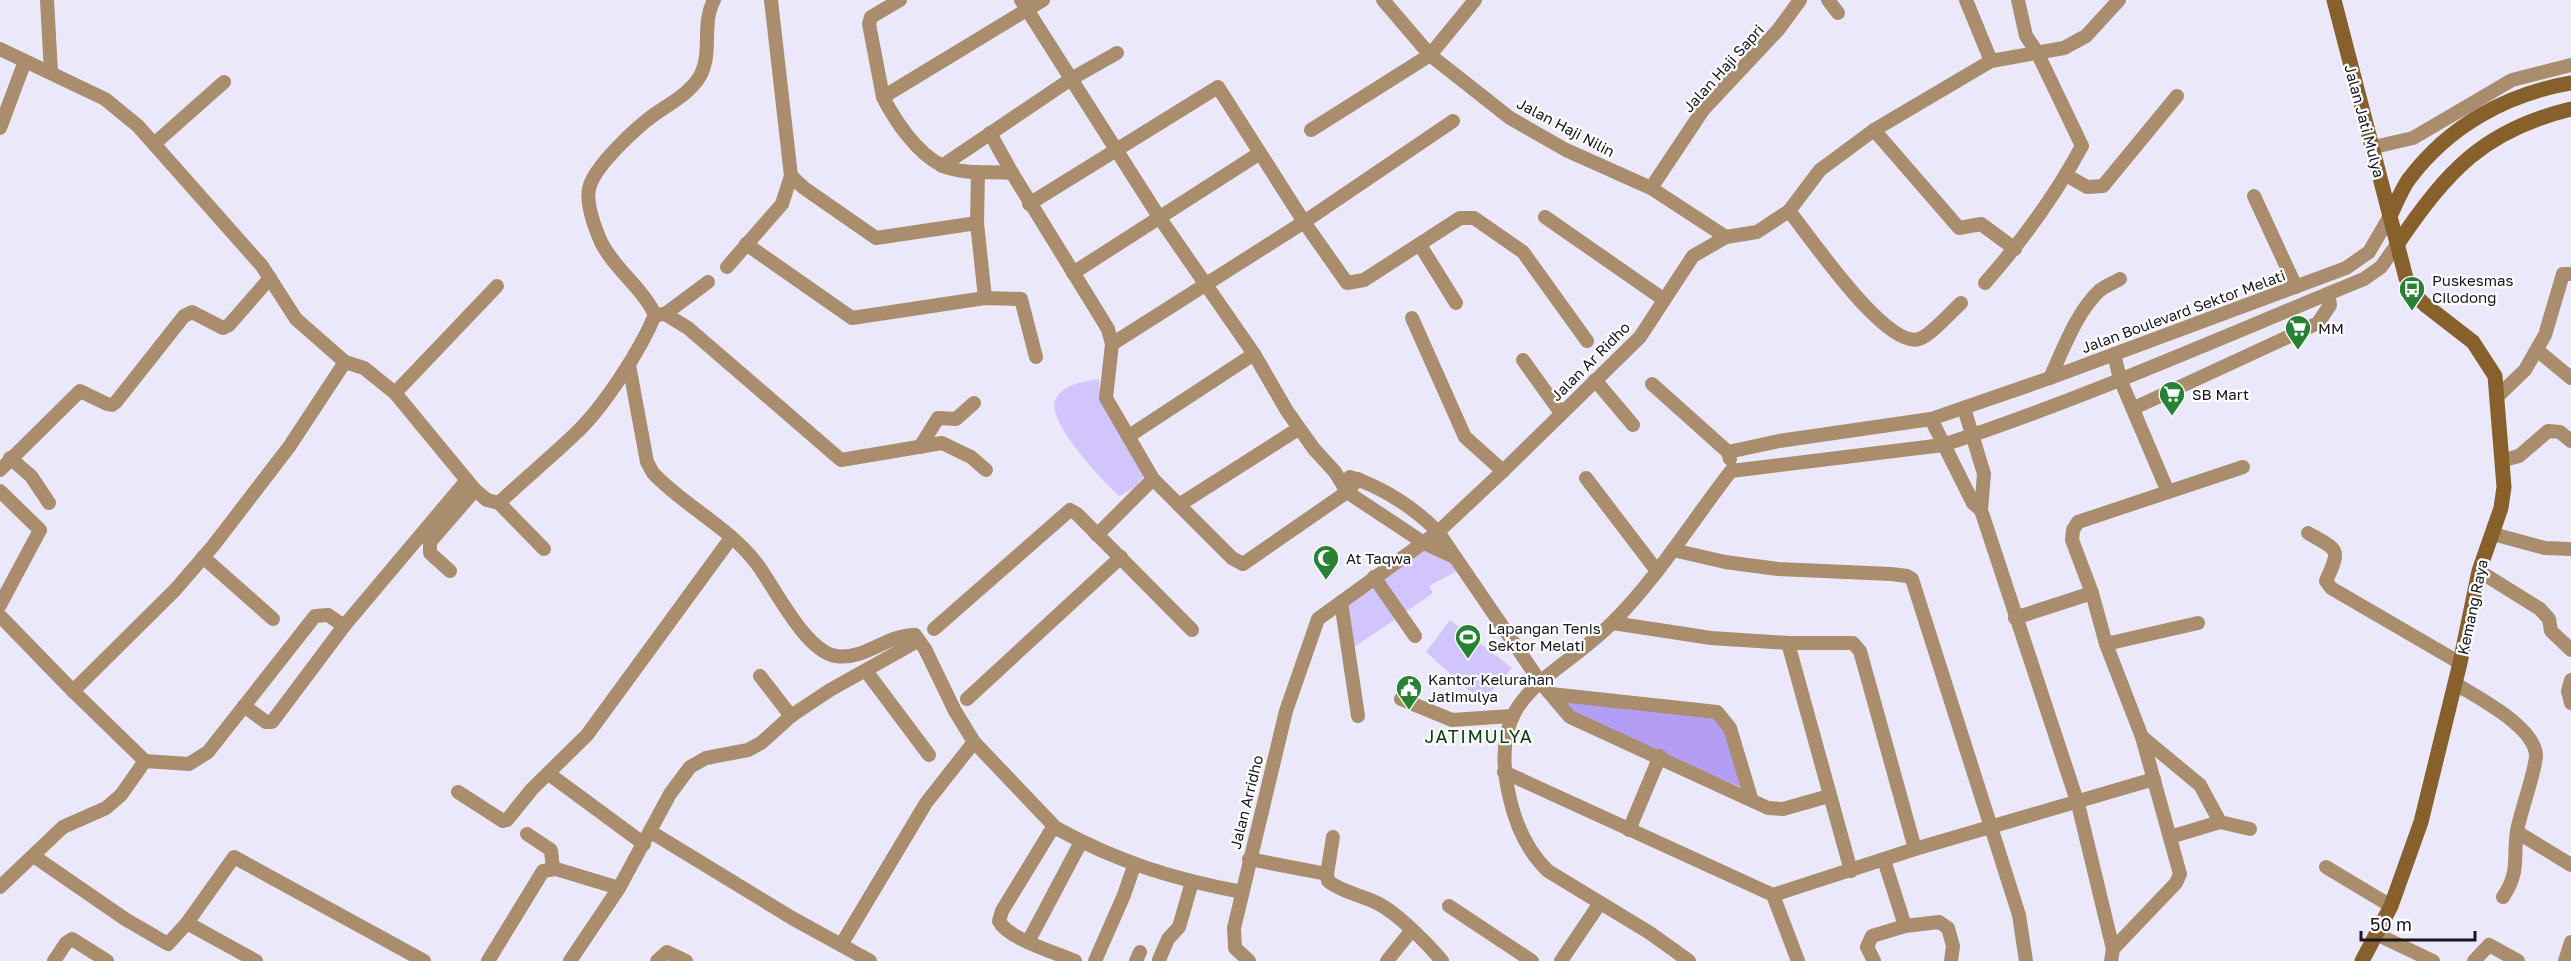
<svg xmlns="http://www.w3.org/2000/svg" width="2571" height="961" font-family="'Golos Text',sans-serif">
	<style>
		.green { fill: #d2c5fd }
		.forest { fill: #b49df5 }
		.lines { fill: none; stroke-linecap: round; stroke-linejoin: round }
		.street { stroke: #a98d6c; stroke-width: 14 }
		.secondary { stroke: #87602c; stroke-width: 15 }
		.street-bridge { stroke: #a98d6c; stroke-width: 14 }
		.labels { text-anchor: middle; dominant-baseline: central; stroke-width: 4.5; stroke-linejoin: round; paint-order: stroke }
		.street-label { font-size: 15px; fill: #18161e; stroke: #fff }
		.poi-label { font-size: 15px; fill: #18161e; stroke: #fff; text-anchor: start }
		.quarter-label { font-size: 18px; letter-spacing: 1.5px; fill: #064411; stroke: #fff }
	</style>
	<rect width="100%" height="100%" fill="#ece8fc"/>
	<!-- green -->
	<g class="green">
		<path d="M 1099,379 L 1100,399 L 1144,476 L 1134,488 L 1119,496 C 1104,482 1041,417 1057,397 C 1066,383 1084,382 1099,379 Z"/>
		<polygon points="1423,548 1452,562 1457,571 1429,586 1433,593 1404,613 1382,578"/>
		<polygon points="1373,584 1396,619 1354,647 1345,604"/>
		<polygon points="1450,620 1512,668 1482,702 1426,652"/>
	</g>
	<!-- forest -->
	<polygon class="forest" points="1564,701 1714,716 1723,725 1745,789 1577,717"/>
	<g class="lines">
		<!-- street -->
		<g class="street">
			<polyline points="47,0 51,72"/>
			<polyline points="771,0 791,176 804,188 876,238 977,223"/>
			<path d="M 900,0 L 871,17 L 869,24 L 883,97 C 895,121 917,153 941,165 C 961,175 990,171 1012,173 L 1108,329 L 1112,344 L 1106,398 L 1153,479 L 1232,558 L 1243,564 L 1347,492 L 1358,479"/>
			<polyline points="1021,0 1159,217 1254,354 1287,411 1314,449 1335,472 1347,492 1424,543 1454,557"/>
			<polyline points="1383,0 1430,55 1510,118 1566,150 1651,188 1726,237"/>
			<polyline points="1828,0 1838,13"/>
			<polyline points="1966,0 1991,61"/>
			<path d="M 0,49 L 105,99 L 138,126 L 262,266 L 296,319 L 345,362 L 364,368 L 395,393 L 475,490 L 487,500 L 499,503 C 523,480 550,458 575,434 C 603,408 640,351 655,315 C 642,287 615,270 601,242 C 595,228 586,204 589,189 C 593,167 637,127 655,114 C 671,103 690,93 700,76 C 713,53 701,24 714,0"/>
			<polyline points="883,97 1043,0"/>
			<polyline points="0,128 25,61"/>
			<polyline points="1311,130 1430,55 1475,0"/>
			<polyline points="1874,130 1959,228 1981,224 2015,249"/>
			<polyline points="990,133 1012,173"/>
			<polyline points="154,144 224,82"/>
			<polyline points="2374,147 2413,138 2512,80 2571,65"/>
			<polyline points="942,166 1071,79 1117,53"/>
			<polyline points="978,172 977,223 985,298"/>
			<polyline points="2066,175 2087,187 2103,186 2177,96"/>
			<polyline points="1651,188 1703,110 1778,30 1800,0"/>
			<polyline points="2254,196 2296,287"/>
			<polyline points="1029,204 1218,87 1304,222 1347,283 1364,280 1460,218 1474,218 1523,252 1587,341"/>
			<path d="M 1789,211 C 1809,235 1886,350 1919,339 C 1930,336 1951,312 1961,303"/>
			<polyline points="1545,217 1663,299"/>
			<polyline points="746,244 852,318 985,298 1021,299 1036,357"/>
			<polyline points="1420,245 1456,303"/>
			<polyline points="727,267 782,204 791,176"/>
			<polyline points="1073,273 1260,153"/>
			<path d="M 1985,283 C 2022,241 2055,196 2082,146 L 2037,52 L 2026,36 L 2018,0"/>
			<polyline points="665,314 708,282"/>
			<polyline points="655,315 665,314 688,328 841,460 942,443 971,457 986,470"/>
			<polyline points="1412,318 1465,437 1503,471"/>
			<polyline points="1112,344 1304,222 1453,121"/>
			<polyline points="2537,350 2571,378"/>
			<polyline points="1523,360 1561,413"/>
			<path d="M 629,365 L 647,462 L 653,473 C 684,506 729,527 757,564 C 775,588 805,651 836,656 C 863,661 888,634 915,635"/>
			<path d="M 2050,378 C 2063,350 2076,313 2099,291 C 2105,286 2113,283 2120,279"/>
			<polyline points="1595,380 1633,425"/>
			<polyline points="1652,384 1728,452 1730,459"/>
			<polyline points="395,393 497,286"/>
			<polyline points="2498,396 2525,370 2545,335 2563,274 2571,274"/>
			<polyline points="1964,408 1984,474 1981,510 2078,804 2113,949 2111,961"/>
			<polyline points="2134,408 2318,323 2330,305 2328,294"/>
			<polyline points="1931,419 1973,503 1981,510"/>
			<polyline points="1129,436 1254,354"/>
			<polyline points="920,447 938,418 956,419 974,403"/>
			<polyline points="1728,452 1779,441 1931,419 2050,378 2346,268 2369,252 2390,216"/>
			<polyline points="10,458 31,476 49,503"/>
			<polyline points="2504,460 2519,456 2548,431 2560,432 2571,441"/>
			<polyline points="0,470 80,391 107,404 112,405 116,402 184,316 192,312 223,328 229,325 270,278"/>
			<path d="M 1350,477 C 1381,486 1416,509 1438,532 L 1541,683 L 1570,717 L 1768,808 L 1783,809 L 1829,796"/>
			<polyline points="1586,478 1657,571"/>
			<polyline points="0,491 40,530 0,605"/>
			<polyline points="2168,492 2243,467"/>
			<polyline points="499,503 544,549"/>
			<polyline points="1179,505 1298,429"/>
			<path d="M 2308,533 C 2339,551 2341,548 2326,581 L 2331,588 L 2460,663"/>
			<polyline points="2493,534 2545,548 2571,549"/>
			<polyline points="1097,535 1153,479"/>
			<polyline points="1673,550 1725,562 1778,569 1891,574 1907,576 1912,579 2019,915 2026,961"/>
			<polyline points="203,557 273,619"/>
			<polyline points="450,571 430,553 430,542 475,490"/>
			<polyline points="2479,571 2540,609 2549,619 2551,631 2571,650"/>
			<polyline points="1374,577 1415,636"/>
			<polyline points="1341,602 1358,716"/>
			<polyline points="0,616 73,691"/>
			<polyline points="2015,618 2092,593"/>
			<polyline points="1613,623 1711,638 1788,643 1853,643 1860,651 1915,849"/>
			<polyline points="344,626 328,615 315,616 208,752 189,764 145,761 73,691 175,590 213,546 289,447 345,362"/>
			<polyline points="934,629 1070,510 1077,514 1192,630"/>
			<polyline points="1788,643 1851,871"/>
			<polyline points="2106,644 2198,623"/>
			<polyline points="925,649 955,711 974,742 1056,828"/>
			<polyline points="866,671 929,755"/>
			<polyline points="760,676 791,716"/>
			<polyline points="2571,680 2568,691 2571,703"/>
			<path d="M 2456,684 C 2478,698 2534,726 2536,755 C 2536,770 2520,813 2517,831 C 2513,859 2520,872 2503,897"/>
			<polyline points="1551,694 1717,712 1730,728 1751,798"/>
			<polyline points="967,699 1121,557"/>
			<polyline points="1401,699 1452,720 1511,716"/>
			<polyline points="244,706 266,722 272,722 344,626 467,480"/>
			<polyline points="2142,737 2200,785 2220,822"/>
			<polyline points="1504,772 1773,895 1915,849 2154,779"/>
			<polyline points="549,774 644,844"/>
			<polyline points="458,792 503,821 507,820 532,789 587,735 731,538"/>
			<polyline points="1629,830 1660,756"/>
			<polyline points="651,832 792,918 870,961"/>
			<polyline points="2517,832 2571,865"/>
			<polyline points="527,834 551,850 553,869"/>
			<polyline points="2170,837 2220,822 2250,829"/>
			<polyline points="35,857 125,919 168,944 187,923 234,857 424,961"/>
			<path d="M 1249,859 L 1327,874 L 1328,881 C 1343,893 1362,895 1379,904 C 1398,914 1428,944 1442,961"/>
			<polyline points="1884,860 1905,926"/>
			<polyline points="2326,867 2391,906"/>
			<polyline points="1327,874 1333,837"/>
			<polyline points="0,887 63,827 106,808 121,795 145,761"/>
			<polyline points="1773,895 1798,961"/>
			<polyline points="1449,906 1532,961"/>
			<polyline points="187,923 256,961"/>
			<polyline points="2376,934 2433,961"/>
			<polyline points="1028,942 1081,842"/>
			<polyline points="841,945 926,803 974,742"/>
			<polyline points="2113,949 2176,883 2180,874 2142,737 2106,644 2092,593 2072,540 2073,530 2078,522 2168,492 2120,379 2114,354"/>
			<polyline points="1159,960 1168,939 1179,927 1192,882"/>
			<polyline points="54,961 66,943 72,939 107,961"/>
			<polyline points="488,961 543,871 556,869 619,888"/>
			<polyline points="570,961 619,888 670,794 690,767 706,758 748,750 761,743 791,716 830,690 916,642"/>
			<polyline points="657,961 667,952 686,961"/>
			<path d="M 1075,961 C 1057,953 1008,939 999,921 L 1002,911 L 1052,829 L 1056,828 C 1118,862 1173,879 1242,892"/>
			<polyline points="1095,961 1124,895 1134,866"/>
			<polyline points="1136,961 1140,952"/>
			<polyline points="1249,961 1235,948 1234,928 1286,711 1318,619 1438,532 1503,471 1640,337 1693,256 1726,237 1757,232 1789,211 1820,170 1874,130 1991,61 2064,48 2086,36 2119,0"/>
			<polyline points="1387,961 1411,931"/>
			<polyline points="1561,961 1600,903"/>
			<path d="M 1689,961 L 1650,933 L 1548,871 C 1527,851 1515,823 1509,795 C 1486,691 1552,683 1613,622 C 1658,577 1692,521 1731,471 L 1943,445 C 2086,398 2224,336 2364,279 L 2381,267 L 2398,243"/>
			<polyline points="1874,961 1867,947 1872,936 1905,926 1939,922 1948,928 1953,946 1951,961"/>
			<polyline points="2474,961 2489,945 2518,961"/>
			<polyline points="2565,961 2571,942"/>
		</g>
		<!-- secondary -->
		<g class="secondary">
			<polyline points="2334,0 2406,278 2413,293 2424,304 2473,342 2495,376 2504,487 2501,508 2479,571 2460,663 2421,822 2391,906 2362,961"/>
			<path d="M 2390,216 C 2396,204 2401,190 2409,179 C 2449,126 2506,94 2571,83"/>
			<path d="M 2398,243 C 2447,171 2484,130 2571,109"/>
		</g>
		<!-- street-bridge -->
		<polyline class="street-bridge" points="915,635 925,649"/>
	</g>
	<!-- icons -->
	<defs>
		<g id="bus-pin" transform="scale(1.35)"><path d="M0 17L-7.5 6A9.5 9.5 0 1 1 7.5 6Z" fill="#278233" stroke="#fff"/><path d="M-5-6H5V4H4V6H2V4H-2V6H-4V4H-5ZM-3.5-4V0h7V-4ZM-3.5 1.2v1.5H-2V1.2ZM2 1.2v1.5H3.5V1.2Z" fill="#fff"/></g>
		<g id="supermarket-pin" transform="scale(1.35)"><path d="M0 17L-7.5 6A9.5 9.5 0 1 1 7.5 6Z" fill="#278233" stroke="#fff"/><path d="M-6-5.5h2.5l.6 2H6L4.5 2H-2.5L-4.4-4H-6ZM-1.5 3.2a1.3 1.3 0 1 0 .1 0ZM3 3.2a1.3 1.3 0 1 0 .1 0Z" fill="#fff"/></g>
		<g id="mosque-pin" transform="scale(1.35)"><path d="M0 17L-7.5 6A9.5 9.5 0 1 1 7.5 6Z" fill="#278233" stroke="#fff"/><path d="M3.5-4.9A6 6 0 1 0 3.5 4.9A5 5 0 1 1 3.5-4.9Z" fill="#fff"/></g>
		<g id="stadium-pin" transform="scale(1.35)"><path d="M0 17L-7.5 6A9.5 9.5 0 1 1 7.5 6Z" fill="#278233" stroke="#fff"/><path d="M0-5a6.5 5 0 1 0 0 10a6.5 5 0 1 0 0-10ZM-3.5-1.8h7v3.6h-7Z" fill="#fff"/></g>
		<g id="civic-pin" transform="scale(1.35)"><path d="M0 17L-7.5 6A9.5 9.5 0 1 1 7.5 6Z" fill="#278233" stroke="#fff"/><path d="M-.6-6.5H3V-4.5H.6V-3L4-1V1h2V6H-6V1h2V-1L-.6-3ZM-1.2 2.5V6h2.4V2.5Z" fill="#fff"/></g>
	</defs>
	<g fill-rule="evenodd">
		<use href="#bus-pin" x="2412" y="289"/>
		<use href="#supermarket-pin" x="2298" y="328"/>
		<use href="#supermarket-pin" x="2172" y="394"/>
		<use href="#mosque-pin" x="1326" y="558"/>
		<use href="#stadium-pin" x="1468" y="637"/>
		<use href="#civic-pin" x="1409" y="688"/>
	</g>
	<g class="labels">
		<!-- street labels -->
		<g class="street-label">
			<text transform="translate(1723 68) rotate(-48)">Jalan Haji Sapri</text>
			<text transform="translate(2365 121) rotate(75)">Jalan Jati Mulya</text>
			<text transform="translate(1566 127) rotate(28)">Jalan Haji Nilin</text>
			<text transform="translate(2183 311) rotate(-20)">Jalan Boulevard Sektor Melati</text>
			<text transform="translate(1590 361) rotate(-45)">Jalan Ar Ridho</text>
			<text transform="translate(2472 607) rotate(-78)">Kemang Raya</text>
			<text transform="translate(1246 802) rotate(-76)">Jalan Arridho</text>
		</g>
		<!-- poi labels -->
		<g class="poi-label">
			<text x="2432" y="280">Puskesmas<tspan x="2432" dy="17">Cilodong</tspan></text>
			<text x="2318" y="328">MM</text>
			<text x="2192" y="394">SB Mart</text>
			<text x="1346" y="558">At Taqwa</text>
			<text x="1488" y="628">Lapangan Tenis<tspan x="1488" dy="17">Sektor Melati</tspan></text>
			<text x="1428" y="679">Kantor Kelurahan<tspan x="1428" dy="17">Jatimulya</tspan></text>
		</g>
		<!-- quarter labels -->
		<g class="quarter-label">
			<text x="1479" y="736">JATIMULYA</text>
		</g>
	</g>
	<!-- scale -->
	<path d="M2361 931v9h114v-9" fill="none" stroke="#18161e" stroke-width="3"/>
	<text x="2370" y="931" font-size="18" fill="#18161e" stroke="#ffffff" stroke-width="4.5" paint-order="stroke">50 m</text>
</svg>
